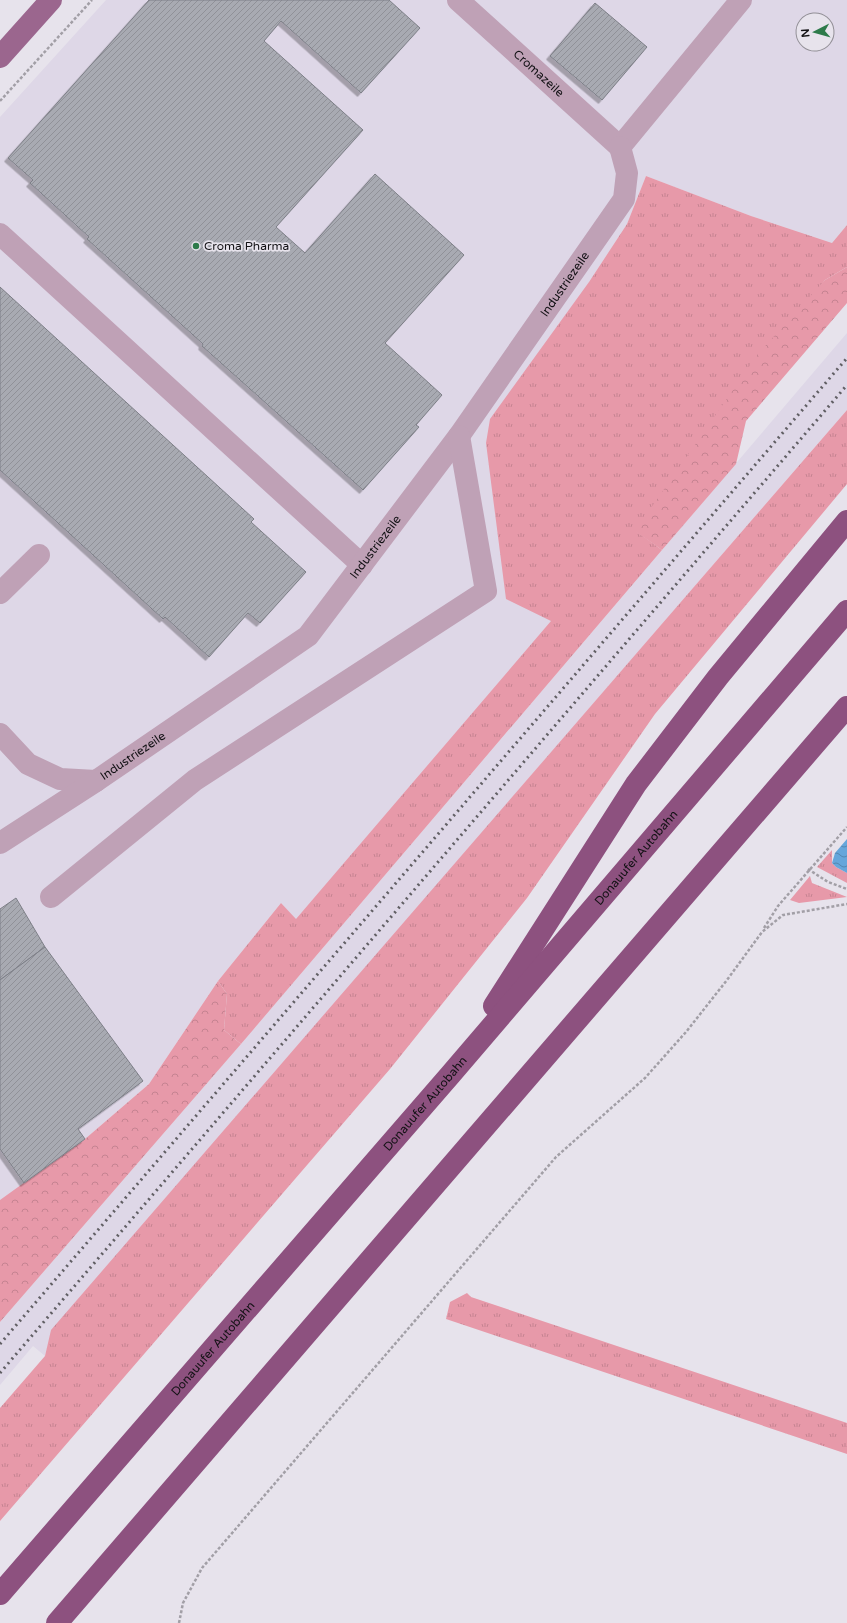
<svg xmlns="http://www.w3.org/2000/svg" width="847" height="1623" font-family="'Varela Round',sans-serif">
	<style>
		.built { fill: #ded7e7; fill-rule: evenodd }
		.grass { fill: url(#grass-tufts) }
		.forest { fill: url(#forest-crowns) }
		.water { fill: url(#water-waves) }
		.building { fill: url(#building-hatch); stroke: #7d7f87; filter: url(#shadow) }
		.lines { fill: none; stroke-linecap: round; stroke-linejoin: round }
		.path { stroke: #a29fa6; stroke-width: 2.5; stroke-dasharray: 3 2; stroke-linecap: butt }
		.minor { stroke: #bfa1b6; stroke-width: 22 }
		.major { stroke: #9b668e; stroke-width: 22 }
		.highway { stroke: #8d517f; stroke-width: 22 }
		.rail { stroke: #615f64; stroke-width: 3; stroke-dasharray: 2 4; stroke-linecap: butt }
		.poi-dot { fill: #2d7a4a; stroke: #e7e3ec; stroke-width: 1.5 }
		.labels { text-anchor: middle; dominant-baseline: central; stroke-width: 3.5; stroke-linejoin: round; paint-order: stroke }
		.street-label { font-size: 12px; fill: #131215; stroke: #e7e3ec }
		.poi-label { font-size: 12px; fill: #131215; stroke: #e7e3ec; text-anchor: start }
	</style>
	<defs>
		<pattern id="grass-tufts" width="24" height="20" patternUnits="userSpaceOnUse"><rect width="24" height="20" fill="#e799a9"/><path d="M3 7l-1-3M5 7V3M7 7l1-3M15 17l-1-3M17 17v-4M19 17l1-3" fill="none" stroke="#c58391"/></pattern>
		<pattern id="forest-crowns" width="20" height="18" patternUnits="userSpaceOnUse"><rect width="20" height="18" fill="#e799a9"/><path d="M2 6a3 3 0 1 1 6 0M12 15a3 3 0 1 1 6 0" fill="none" stroke="#c58391"/></pattern>
		<pattern id="water-waves" width="16" height="10" patternUnits="userSpaceOnUse"><rect width="16" height="10" fill="#65a6db"/><path d="M0 5q4-4 8 0t8 0" fill="none" stroke="#5286b0"/></pattern>
		<pattern id="building-hatch" width="6" height="6" patternUnits="userSpaceOnUse"><rect width="6" height="6" fill="#a8aab2"/><path d="M-1 1l2-2M0 6l6-6M5 7l2-2" fill="none" stroke="#909198"/></pattern>
		<filter id="shadow"><feDropShadow dx="-3.5" dy="3.5" stdDeviation="0" flood-color="#0004"/></filter>
	</defs>
	<rect width="100%" height="100%" fill="#e7e3ec"/>
	<!-- built -->
	<g class="built">
		<path d="M 106,0 L 847,0 L 847,225 L 832,243 L 751,216 L 646,176 L 627,224 L 589,282 L 552,621 L 296,920 L 281,903 L 218,981 L 149,1084 L 85,1139 L 0,1204 L 0,117 ZM 803,20 L 827,20 L 827,44 L 803,44 Z"/>
		<polygon points="847,333 847,410 52,1330 45,1356 33,1346 0,1385 0,1322 241,1044"/>
	</g>
	<!-- grass -->
	<g class="grass">
		<polygon points="646,176 751,216 832,243 847,225 847,267 825,280 636,531 662,550 241,1044 224,1030 227,994 218,981 281,903 296,919 551,621 506,599 486,443 490,419 589,282 627,224"/>
		<polygon points="847,410 847,484 655,714 527,898 390,1069 0,1521 0,1408 45,1356 51,1330"/>
		<polygon points="832,850 832,863 836,867 847,873 847,883 817,867"/>
		<polygon points="810,876 812,883 847,897 799,903 790,900"/>
		<polygon points="467,1293 471,1297 847,1423 847,1454 446,1319 450,1302"/>
	</g>
	<!-- forest -->
	<g class="forest">
		<polygon points="847,267 847,303 746,421 736,464 662,550 635,531 758,354 825,280"/>
		<polygon points="218,981 227,994 224,1030 241,1044 0,1322 0,1200 85,1139 149,1084"/>
	</g>
	<!-- water -->
	<polygon class="water" points="847,839 847,873 836,867 832,863 835,853"/>
	<!-- building -->
	<g class="building">
		<polygon points="149,0 389,0 420,28 361,93 281,21 264,41 363,130 276,227 305,253 375,174 464,255 385,343 442,395 416,425 419,427 363,490 202,346 203,344 87,239 89,237 30,183 33,180 8,158"/>
		<polygon points="595,3 647,47 602,100 550,56"/>
		<polygon points="0,287 254,519 251,522 306,572 260,623 248,613 209,657 165,617 163,619 0,470"/>
		<polygon points="16,898 45,947 0,980 0,909"/>
		<polygon points="45,947 143,1081 78,1129 85,1139 24,1183 0,1149 0,980"/>
	</g>
	<g class="lines">
		<!-- path -->
		<g class="path">
			<polyline points="0,101 92,0"/>
			<polyline points="808,869 828,882 847,889"/>
			<polyline points="764,928 778,906 847,827"/>
			<polyline points="179,1623 183,1603 202,1568 556,1157 645,1078 686,1032 727,980 762,932 783,915 847,904"/>
		</g>
		<!-- minor -->
		<g class="minor">
			<path id="s1" d="M 458,0 L 620,147"/>
			<polyline points="620,147 741,0"/>
			<polyline points="0,234 362,565"/>
			<polyline points="0,593 39,555"/>
			<path id="s2" d="M 0,734 L 28,764 L 60,779 L 96,781 L 308,636 L 459,436 L 624,199 L 627,173 L 620,147"/>
			<polyline points="0,843 96,781"/>
			<polyline points="51,897 195,780 486,591 459,436"/>
		</g>
		<!-- major -->
		<polyline class="major" points="0,57 51,0"/>
		<!-- highway -->
		<g class="highway">
			<polyline points="494,1006 636,784 718,677 847,521"/>
			<path id="s3" d="M 0,1594 L 451,1074 L 847,611"/>
			<polyline points="57,1623 847,707"/>
		</g>
		<!-- rail -->
		<g class="rail">
			<polyline points="0,1344 847,358"/>
			<polyline points="0,1373 847,385"/>
		</g>
	</g>
	<!-- markers -->
	<circle class="poi-dot" cx="196" cy="246" r="4"/>
	<g class="labels">
		<!-- street labels -->
		<g class="street-label">
			<text stroke="none"><textPath href="#s1" startOffset="109">Cromazeile</textPath></text>
			<text stroke="none"><textPath href="#s2" startOffset="805">Industriezeile</textPath></text>
			<text stroke="none"><textPath href="#s2" startOffset="481">Industriezeile</textPath></text>
			<text stroke="none"><textPath href="#s2" startOffset="157">Industriezeile</textPath></text>
			<text stroke="none"><textPath href="#s3" startOffset="973">Donauufer Autobahn</textPath></text>
			<text stroke="none"><textPath href="#s3" startOffset="649">Donauufer Autobahn</textPath></text>
			<text stroke="none"><textPath href="#s3" startOffset="325">Donauufer Autobahn</textPath></text>
		</g>
		<!-- poi labels -->
		<g class="poi-label">
			<text x="204" y="246">Croma Pharma</text>
		</g>
	</g>
	<!-- north arrow -->
	<g transform="translate(815 32) rotate(264)"><circle r="19" fill="#e7e3ec" stroke="#928f96"/>
	<path d="M0-3L7 15L0 10L-7 15Z" fill="#2d7a4a"/>
	<text y="-6" font-size="11" font-weight="bold" text-anchor="middle" fill="#131215">N</text>
	</g>
</svg>
